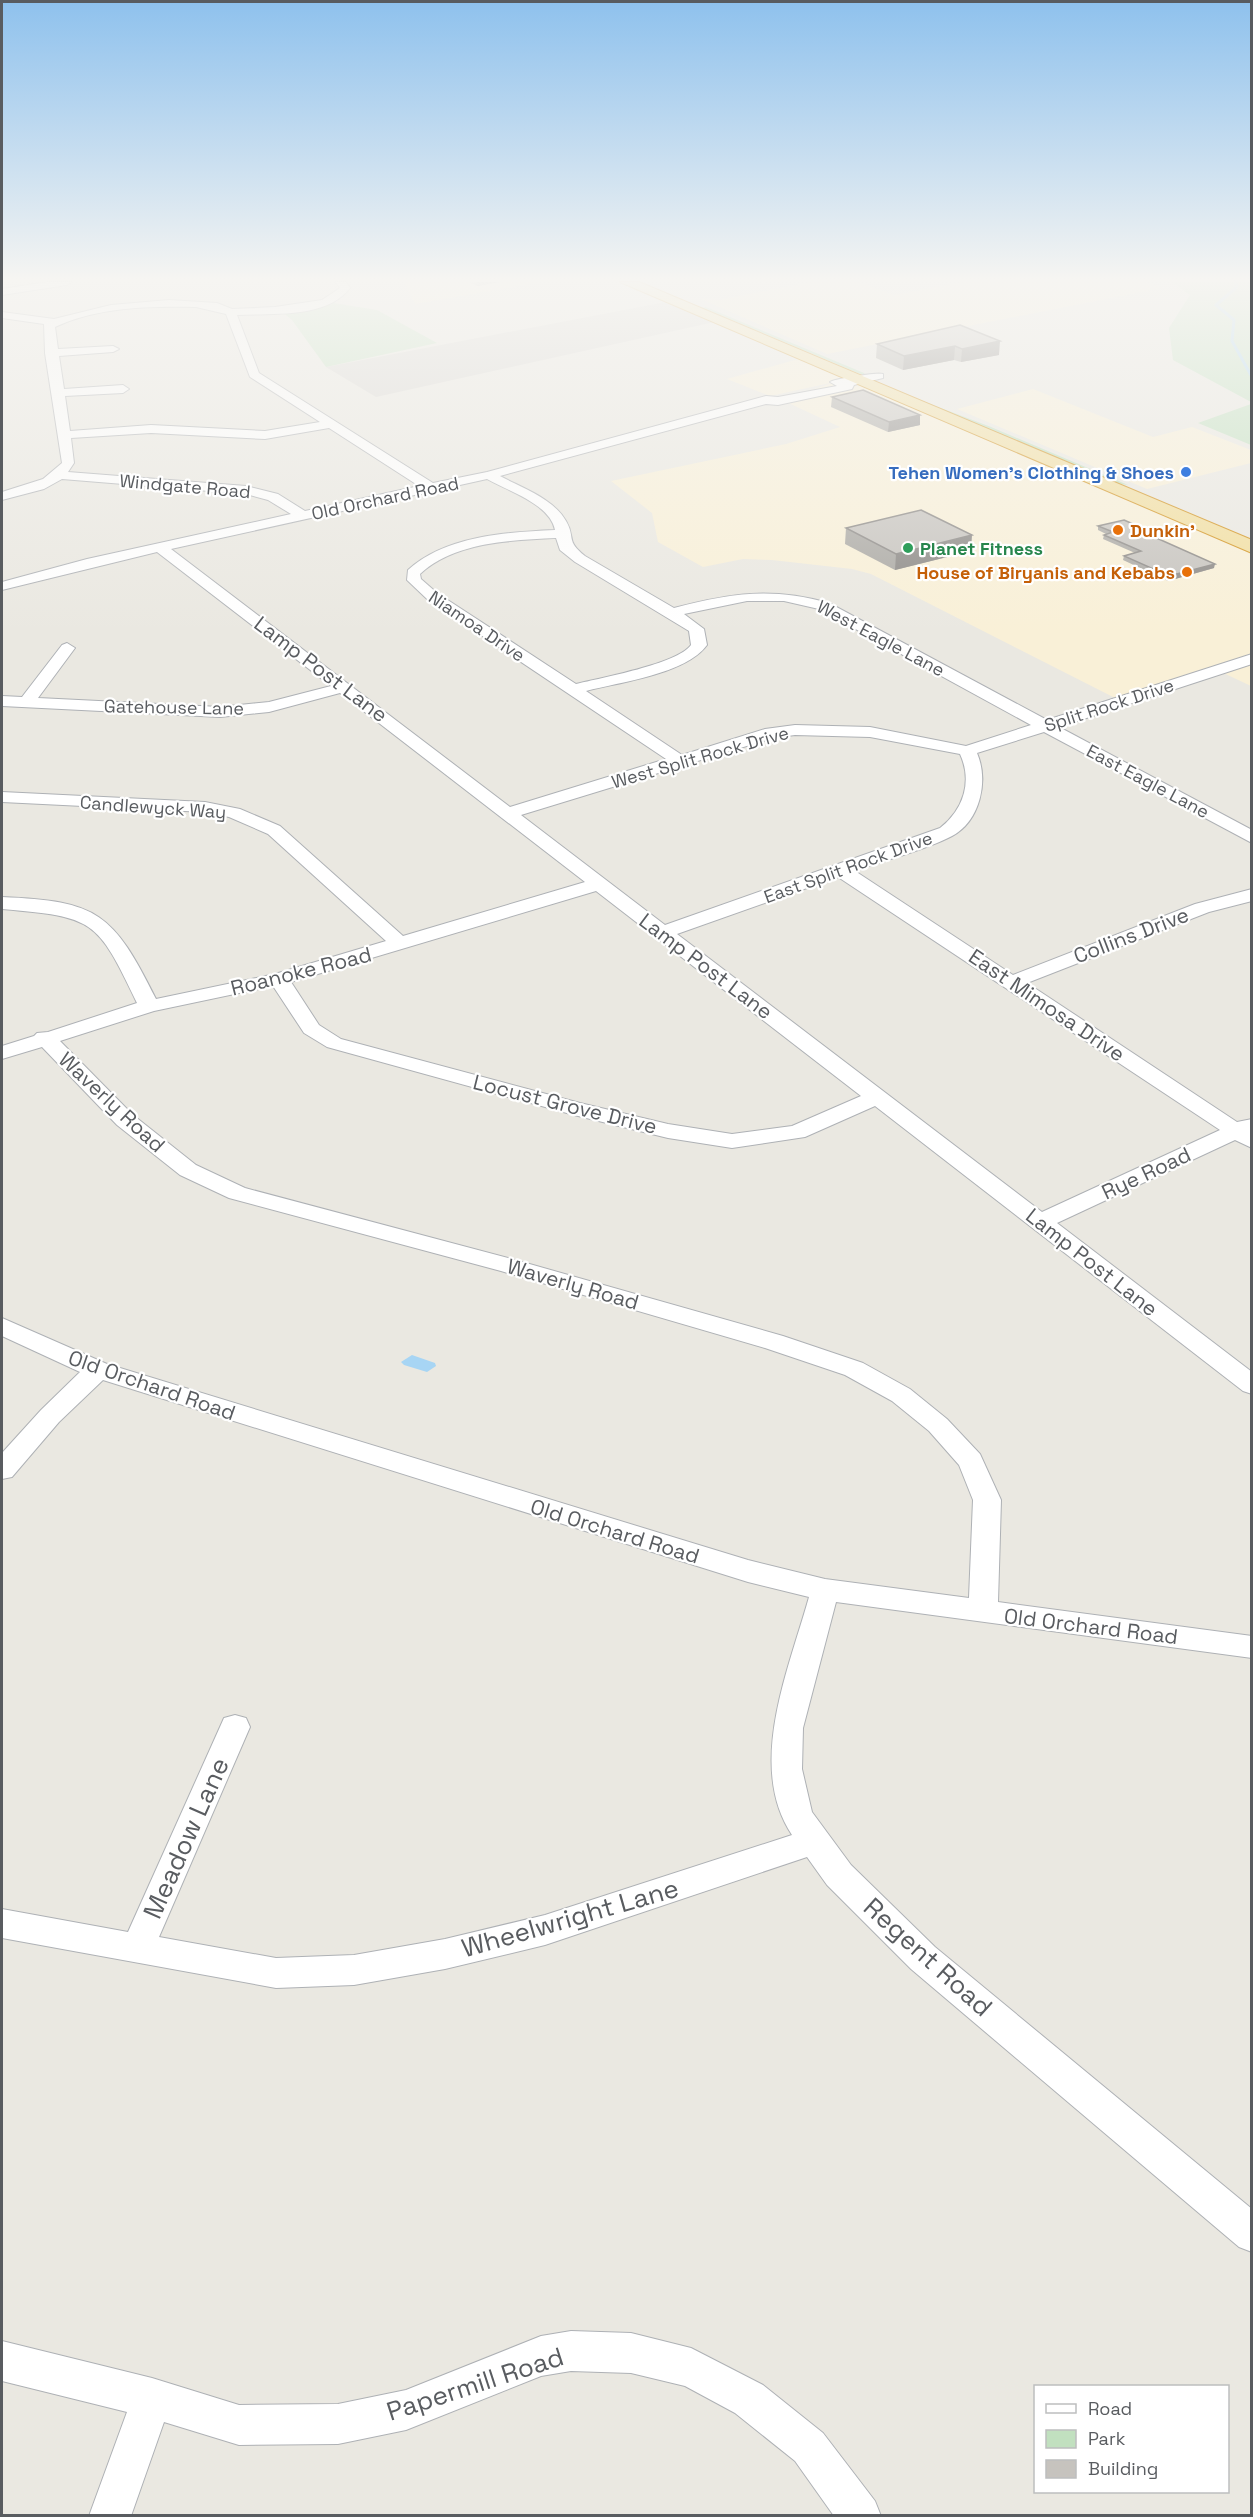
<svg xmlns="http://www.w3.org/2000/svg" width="1253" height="2517" font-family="'Space Grotesk',sans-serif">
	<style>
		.commercial { fill: #f9f0d7 }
		.industrial { fill: #d9d7d3 }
		.green { fill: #c1e0bf }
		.water { fill: #a7d5f4 }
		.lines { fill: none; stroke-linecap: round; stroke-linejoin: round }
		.stream { stroke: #a7d5f4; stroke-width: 3 }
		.minor-casing { stroke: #aeb1b5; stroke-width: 2 }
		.trunk-casing { stroke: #d29119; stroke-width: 2 }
		.minor { fill: #fff; fill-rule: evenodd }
		.trunk { fill: #f2de9e; fill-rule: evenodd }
		.wall { fill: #aaa8a3 }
		.shaded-wall { fill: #8b8885 }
		.building { fill: #c6c3be; stroke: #8b8885; stroke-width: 1.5 }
		.shop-dot { fill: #3f7fe0; stroke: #fff; stroke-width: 2 }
		.food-dot { fill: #e8710a; stroke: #fff; stroke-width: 2 }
		.leisure-dot { fill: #2e9e5b; stroke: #fff; stroke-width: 2 }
		.labels { text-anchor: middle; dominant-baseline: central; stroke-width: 4.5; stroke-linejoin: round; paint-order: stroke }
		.far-shop-label { font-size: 18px; font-weight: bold; fill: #366cbe; stroke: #fff; text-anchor: end }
		.far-street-label { font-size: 18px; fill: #595c60; stroke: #fff }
		.far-food-label { font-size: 18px; font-weight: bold; fill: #c56008; stroke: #fff; text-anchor: start }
		.far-leisure-label { font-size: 18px; font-weight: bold; fill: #27864d; stroke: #fff; text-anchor: start }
		.street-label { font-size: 21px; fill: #595c60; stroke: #fff }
		.near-street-label { font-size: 26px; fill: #595c60; stroke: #fff }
	</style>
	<rect width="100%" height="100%" fill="#eae8e1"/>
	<!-- commercial -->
	<g class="commercial">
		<polygon points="404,282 541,282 415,304"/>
		<polygon points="810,282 859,282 894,295 962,282 1145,282 1162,288 827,354 701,299 719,300"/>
		<polygon points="805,357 1251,547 1251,686 1217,670 1121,701 871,574 852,569 772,560 743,559 703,567 658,542 652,513 611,481 786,444 840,427 782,400 835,382 770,396 727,379"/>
		<polygon points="1033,389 1153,437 1192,427 1251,450 1251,463 1147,489 957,409"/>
	</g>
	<!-- industrial -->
	<polygon class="industrial" points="671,301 719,321 376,397 326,367"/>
	<!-- green -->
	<g class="green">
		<polygon points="1172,282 1251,282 1251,402 1173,360 1169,328 1190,295"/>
		<polygon points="327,302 377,310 437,343 326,367 292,320 279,309"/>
		<polygon points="706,307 864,373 865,376 702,308"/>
		<polygon points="878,384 991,427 1128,485 1107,482"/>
		<polygon points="1251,404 1251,445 1198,423"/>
	</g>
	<!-- water -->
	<polygon class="water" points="412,1355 435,1363 436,1366 427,1372 404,1365 401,1362"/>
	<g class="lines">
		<!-- stream -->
		<polyline class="stream" points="1235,282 1237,287 1216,305 1234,320 1232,341 1252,377"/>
		<!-- minor casing -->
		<g class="minor-casing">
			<g id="minor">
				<polygon points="47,282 72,282 67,285 2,295 2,289"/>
				<path d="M 336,282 L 346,282 L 350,288 C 326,319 273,313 237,315 L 259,373 L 433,483 L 487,472 L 766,396 L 778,397 L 837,386 L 830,382 C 833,379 877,372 883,374 L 883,378 L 854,385 L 852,389 L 778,405 L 766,404 L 500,476 C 522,488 553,498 566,521 C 576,538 565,540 585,556 L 674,608 C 731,593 771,587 829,603 L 1047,720 L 1252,654 L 1252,664 L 1059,727 L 1252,830 L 1252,843 L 1044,732 L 977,753 C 989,781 980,821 952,836 C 926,850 884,860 855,871 L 1013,975 L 1195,904 L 1252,889 L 1252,901 L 1209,912 L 1027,983 L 1237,1122 L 1252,1119 L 1252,1148 L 1235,1140 L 1057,1223 L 1252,1372 L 1252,1394 L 1243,1391 L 875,1106 L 805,1137 L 732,1148 L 668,1138 L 574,1115 L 327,1047 L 304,1033 L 273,986 L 154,1011 L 60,1041 L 133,1115 L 196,1165 L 245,1188 L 519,1261 L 783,1336 L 863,1363 L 910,1389 L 947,1419 L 980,1454 L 1001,1500 L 998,1602 L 1252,1636 L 1252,1658 L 836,1602 L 803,1728 L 802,1769 L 812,1812 L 851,1865 L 935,1947 L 1252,2209 L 1252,2252 L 1239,2247 L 911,1969 L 827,1885 L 807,1857 L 545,1945 L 445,1969 L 354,1985 L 276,1988 L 2,1938 L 2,1909 L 128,1932 L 220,1727 L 224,1718 L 235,1715 L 246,1718 L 250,1727 L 159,1937 L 276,1958 L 354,1955 L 445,1939 L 545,1915 L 792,1835 C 746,1766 789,1669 809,1597 L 748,1582 L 103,1380 L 59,1422 L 12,1477 L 2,1479 L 2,1453 L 41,1410 L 80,1372 L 2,1336 L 2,1318 L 107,1364 L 748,1560 L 825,1579 L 969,1598 L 973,1500 L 959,1465 L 929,1431 L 892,1401 L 845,1375 L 765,1348 L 501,1271 L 229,1198 L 180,1175 L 117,1125 L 42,1047 L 2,1059 L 2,1046 L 34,1036 L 37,1033 L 48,1032 L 137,1003 C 97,919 94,917 2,909 L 2,897 C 98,901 113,913 156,999 L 275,974 L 386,941 L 268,834 L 229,817 L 205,812 L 2,802 L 2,792 L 205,802 L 240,809 L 280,826 L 403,936 L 585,882 L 340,693 L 269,712 L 220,717 L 2,706 L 2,696 L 22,697 L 62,645 L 67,643 L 75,648 L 38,698 L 220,707 L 269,702 L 331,686 L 157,552 L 2,590 L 2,582 L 87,559 L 291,514 L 268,500 L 246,494 L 62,479 L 44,489 L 2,500 L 2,492 L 43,479 L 62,463 L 45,353 L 44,324 L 2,318 L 2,312 L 54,319 L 111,305 L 169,300 L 217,303 L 232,309 L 275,307 L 322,300 L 340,288 ZM 196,307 L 226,314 L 250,377 L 320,422 L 265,431 L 151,425 L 70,431 L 65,396 L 123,393 L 129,389 L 123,385 L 64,389 L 59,356 L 113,352 L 119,349 L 113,346 L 58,349 L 55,327 C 98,307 149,306 196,307 ZM 329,428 L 419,486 L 305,511 L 278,494 L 246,486 L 68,472 L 74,463 L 71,438 L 151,433 L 265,439 ZM 487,479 C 508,491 550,504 555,530 C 507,532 445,536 408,570 L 407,580 L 427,599 L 666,759 L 510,807 L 171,549 ZM 556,538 L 560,550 L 575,562 L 689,631 L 691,645 C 677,664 601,678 576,684 L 437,593 L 421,579 L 420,574 C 454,542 512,540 556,538 ZM 747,601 L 784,601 L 819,609 L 1031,725 L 966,746 L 870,727 L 795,725 L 765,729 L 682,755 L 586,691 C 620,682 686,674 707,645 L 704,629 L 684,614 ZM 795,735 L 870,737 L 960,754 C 973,782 963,810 940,828 L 665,925 L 521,815 L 773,738 ZM 838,877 L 1220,1130 L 1042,1212 L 677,934 ZM 596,891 L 861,1096 L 792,1126 L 732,1134 L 668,1124 L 580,1103 L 341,1039 L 319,1025 L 291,982 Z"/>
				<polygon points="571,2331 631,2333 691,2348 763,2385 823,2433 875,2501 881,2516 834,2516 795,2461 735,2413 685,2386 631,2373 571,2371 541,2376 406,2430 338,2444 239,2445 164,2422 131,2516 89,2516 127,2412 2,2381 2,2341 152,2378 239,2405 338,2404 406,2390 541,2336"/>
			</g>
		</g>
		<!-- trunk casing -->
		<g class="trunk-casing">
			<polygon id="trunk" points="620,282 639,282 1252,540 1252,553"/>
		</g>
		<!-- minor -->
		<use href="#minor" class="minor"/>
		<!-- trunk -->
		<use href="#trunk" class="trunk"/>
	</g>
	<!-- wall -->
	<g class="wall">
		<polygon points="469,282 500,282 477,286"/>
		<polygon points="960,325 999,355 961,362 954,360 903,370 876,358 877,344"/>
		<polygon points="832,397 920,415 920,425 888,432 831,407"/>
		<polygon points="1098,526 1157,539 1214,568 1168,581 1123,560 1124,556 1135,553 1103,539 1104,535 1106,534 1098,530"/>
		<polygon points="846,528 971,551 895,570 845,544"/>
	</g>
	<!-- shaded-wall -->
	<g class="shaded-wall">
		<polygon points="476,282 500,282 477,286"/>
		<polygon points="1000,341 999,355 961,362 962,349"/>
		<polygon points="955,346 954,360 903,370 904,356"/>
		<polygon points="920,415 920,425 888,432 889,422"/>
		<polygon points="972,535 971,551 895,570 896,554"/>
		<polygon points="1215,564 1214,568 1168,581 1169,576"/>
	</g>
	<!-- building -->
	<g class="building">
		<polygon points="960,325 1000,341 962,349 955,346 904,356 877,344"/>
		<polygon points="863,390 920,415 889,422 832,397"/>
		<polygon points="921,510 972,535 896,554 846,528"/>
		<polygon points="1124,520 1158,535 1152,536 1215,564 1169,576 1124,556 1141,551 1104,535 1113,532 1098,526"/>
	</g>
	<!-- sky -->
	<linearGradient id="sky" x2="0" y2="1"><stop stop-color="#8ec1ed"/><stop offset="0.44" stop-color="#f6f5f2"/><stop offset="1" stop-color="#f6f5f2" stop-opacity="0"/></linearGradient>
	<rect width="1253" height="634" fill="url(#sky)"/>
	<!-- markers -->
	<circle class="shop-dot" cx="1186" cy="472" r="6"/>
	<g class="food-dot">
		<circle cx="1118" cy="530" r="6"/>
		<circle cx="1187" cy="572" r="6"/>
	</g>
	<circle class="leisure-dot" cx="908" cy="548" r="6"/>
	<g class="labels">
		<!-- far-shop labels -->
		<g class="far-shop-label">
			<text x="1174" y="472">Tehen Women's Clothing &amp; Shoes</text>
		</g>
		<!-- far-street labels -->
		<g class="far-street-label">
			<text transform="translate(185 486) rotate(5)">Windgate Road</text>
			<text transform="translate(385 498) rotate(-12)">Old Orchard Road</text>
			<text transform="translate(477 626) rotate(34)">Niamoa Drive</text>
			<text transform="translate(881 638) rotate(28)">West Eagle Lane</text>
			<text transform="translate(1109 705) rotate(-18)">Split Rock Drive</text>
			<text transform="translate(174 707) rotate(1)">Gatehouse Lane</text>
			<text transform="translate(700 757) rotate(-16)">West Split Rock Drive</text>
			<text transform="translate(1148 781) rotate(28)">East Eagle Lane</text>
			<text transform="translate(153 807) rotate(4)">Candlewyck Way</text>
			<text transform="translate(848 867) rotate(-20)">East Split Rock Drive</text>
		</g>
		<!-- far-food labels -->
		<g class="far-food-label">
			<text x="1130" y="530">Dunkin'</text>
			<text x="1175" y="572" text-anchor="end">House of Biryanis and Kebabs</text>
		</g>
		<!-- far-leisure labels -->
		<g class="far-leisure-label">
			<text x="920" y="548">Planet Fitness</text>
		</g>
		<!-- street labels -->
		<g class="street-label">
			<text transform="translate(321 669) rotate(37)">Lamp Post Lane</text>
			<text transform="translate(1131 935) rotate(-21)">Collins Drive</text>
			<text transform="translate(706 966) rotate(37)">Lamp Post Lane</text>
			<text transform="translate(301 971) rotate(-14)">Roanoke Road</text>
			<text transform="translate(1047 1005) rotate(34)">East Mimosa Drive</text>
			<text transform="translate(112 1102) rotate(43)">Waverly Road</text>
			<text transform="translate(565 1104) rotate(14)">Locust Grove Drive</text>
			<text transform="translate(1146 1173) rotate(-25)">Rye Road</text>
			<text transform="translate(1092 1262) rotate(38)">Lamp Post Lane</text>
			<text transform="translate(573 1284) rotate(16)">Waverly Road</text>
			<text transform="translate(152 1385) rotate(19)">Old Orchard Road</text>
			<text transform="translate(615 1531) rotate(17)">Old Orchard Road</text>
			<text transform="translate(1091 1626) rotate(7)">Old Orchard Road</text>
		</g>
		<!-- near-street labels -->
		<g class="near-street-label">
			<text transform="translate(186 1838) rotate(-66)">Meadow Lane</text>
			<text transform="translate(570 1918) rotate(-16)">Wheelwright Lane</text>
			<text transform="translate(928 1957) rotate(42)">Regent Road</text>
			<text transform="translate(475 2384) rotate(-18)">Papermill Road</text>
		</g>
	</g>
	<!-- border -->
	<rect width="1253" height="2517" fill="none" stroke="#595c60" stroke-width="6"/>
	<!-- legend -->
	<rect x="1034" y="2385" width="195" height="108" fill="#ffffff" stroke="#bdbebf" stroke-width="1.5"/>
	<rect x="1046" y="2404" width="30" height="9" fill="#ffffff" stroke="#bdbebf" stroke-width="1.5"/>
	<text x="1088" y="2415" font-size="18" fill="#595c60">Road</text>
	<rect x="1046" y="2430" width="30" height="18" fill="#c1e0bf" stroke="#bdbebf" stroke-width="1.5"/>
	<text x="1088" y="2445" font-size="18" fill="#595c60">Park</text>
	<rect x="1046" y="2460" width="30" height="18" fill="#c6c3be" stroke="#bdbebf" stroke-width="1.5"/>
	<text x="1088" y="2475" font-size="18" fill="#595c60">Building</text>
</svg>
